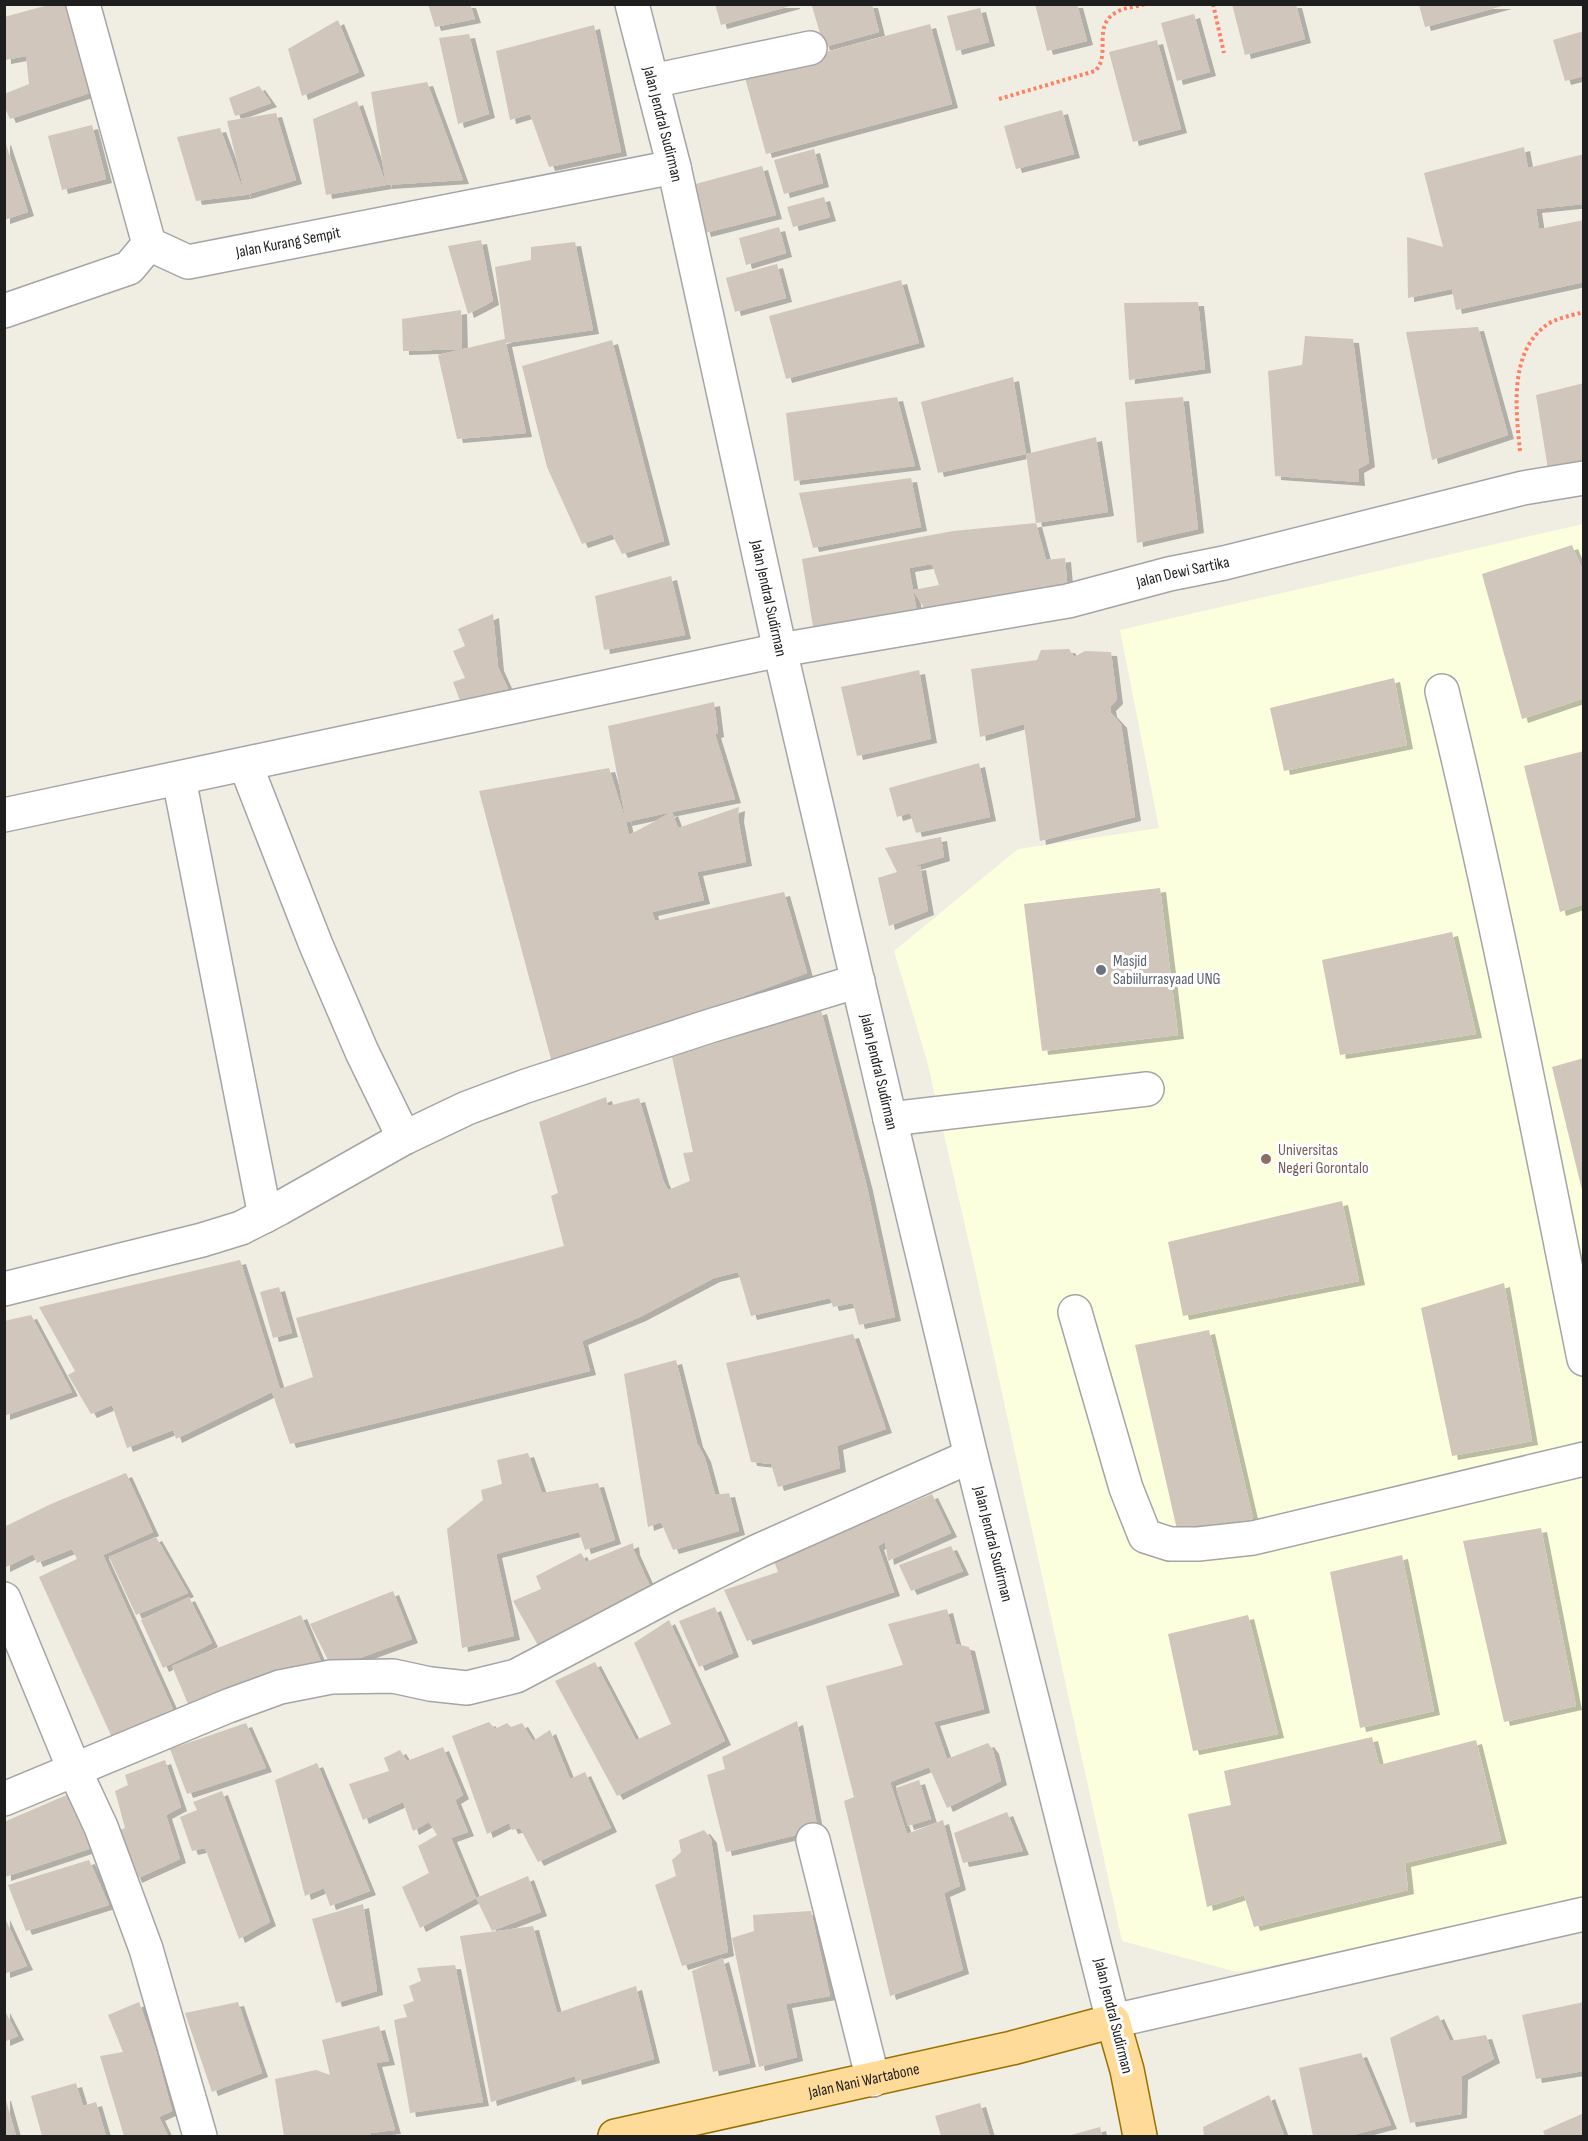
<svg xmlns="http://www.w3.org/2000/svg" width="1588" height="2141" font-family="'Sofia Sans Condensed',sans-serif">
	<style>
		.education { fill: #fcffdd }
		.building { fill: #d0c6bb; fill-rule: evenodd; filter: url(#shadow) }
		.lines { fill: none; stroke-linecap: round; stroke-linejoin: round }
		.minor-casing { stroke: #a5a5a5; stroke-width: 36 }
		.major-casing { stroke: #987100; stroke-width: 36 }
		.path { stroke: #ff8165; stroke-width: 4; stroke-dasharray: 3 3; stroke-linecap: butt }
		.minor { stroke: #fff; stroke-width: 33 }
		.major { stroke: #ffdb99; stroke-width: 33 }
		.worship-dot { fill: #6b7280; stroke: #fff; stroke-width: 2 }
		.education-dot { fill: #8d6e63; stroke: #fff; stroke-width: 2 }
		.labels { text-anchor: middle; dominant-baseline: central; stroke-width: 6; stroke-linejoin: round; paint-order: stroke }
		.street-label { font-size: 16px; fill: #1e1e1e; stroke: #fff }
		.worship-label { font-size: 16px; fill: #5b616d; stroke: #fff; text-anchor: start }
		.education-label { font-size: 16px; fill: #785e54; stroke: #fff; text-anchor: start }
	</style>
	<defs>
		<filter id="shadow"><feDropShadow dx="6" dy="4" stdDeviation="0" flood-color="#0004"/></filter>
	</defs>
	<rect width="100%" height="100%" fill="#f0ede3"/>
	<!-- education -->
	<polygon class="education" points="1583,524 1583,1911 1237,1972 1122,1941 972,1256 927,1061 894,951 1018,849 1159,828 1120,630"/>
	<!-- building -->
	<g class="building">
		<polygon points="52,4 77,4 102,89 10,119 4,106 4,94 29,84 26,56 5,60 4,17"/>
		<polygon points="428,4 470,4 475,19 435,27"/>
		<polygon points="715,4 794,4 794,5 721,25"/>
		<polygon points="817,4 872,4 879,32 824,47 812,6"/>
		<polygon points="1035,4 1077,4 1087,41 1047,51"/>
		<polygon points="1232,4 1296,4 1305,39 1245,55"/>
		<polygon points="1419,5 1506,5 1425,27"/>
		<polygon points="980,8 989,42 956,51 947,16"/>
		<polygon points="1194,14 1210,72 1177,81 1161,23"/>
		<polygon points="338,20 359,72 302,96 288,49"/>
		<polygon points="930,24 952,104 766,154 744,74"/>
		<polygon points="594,25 621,152 549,167 530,114 510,120 496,51"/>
		<polygon points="1584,31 1584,76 1565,81 1553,40"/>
		<polygon points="469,34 489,114 458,124 439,38"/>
		<polygon points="1157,40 1181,129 1133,142 1109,52"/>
		<polygon points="427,82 463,180 386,185 371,92"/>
		<polygon points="259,86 271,103 235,116 229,98"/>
		<polygon points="357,101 386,185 326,195 313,119"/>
		<polygon points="1062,110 1074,154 1016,169 1004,126"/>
		<polygon points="276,113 296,180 245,195 227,121"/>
		<polygon points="92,125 106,179 62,190 48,136"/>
		<polygon points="220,128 245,195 196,201 177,137"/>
		<polygon points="5,141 28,212 4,220 4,142"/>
		<polygon points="1524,147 1528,168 1584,154 1584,204 1536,209 1539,229 1584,220 1584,282 1456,310 1452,289 1408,298 1407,237 1443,247 1424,173"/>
		<polygon points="814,149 823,183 784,194 774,160"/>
		<polygon points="762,166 776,215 705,233 692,185"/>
		<polygon points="824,197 830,217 793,227 787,207"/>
		<polygon points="779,227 786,253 746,265 739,238"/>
		<polygon points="481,240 493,301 468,314 448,246"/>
		<polygon points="575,242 593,330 506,343 526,433 457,439 438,355 505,339 495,267 531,260 531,247"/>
		<polygon points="777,264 786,298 735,312 726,278"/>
		<polygon points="901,280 919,343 786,379 769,316"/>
		<polygon points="1198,302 1205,369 1129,380 1124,303"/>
		<polygon points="461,310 462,349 403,351 402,319"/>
		<polygon points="1478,327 1508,435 1432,460 1406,332"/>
		<polygon points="1305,336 1353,339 1369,463 1358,469 1359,482 1275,476 1268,371 1302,365"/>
		<polygon points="612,340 664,541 622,554 612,534 582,544 547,467 522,366"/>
		<polygon points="1013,377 1026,454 1096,437 1108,512 1036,523 1026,454 938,473 921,402"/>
		<polygon points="1584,383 1584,464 1548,469 1536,395"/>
		<polygon points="897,397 915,466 794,481 786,413"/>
		<polygon points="1183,397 1198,529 1137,543 1125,402"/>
		<polygon points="911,478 921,527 813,548 799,493"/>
		<path d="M 1036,523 L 1046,560 L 1065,558 L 1068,592 L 932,621 L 913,590 L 919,623 L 815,639 L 802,559 L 953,531 ZM 932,564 L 939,585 L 913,590 L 909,568 Z"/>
		<polygon points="1572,545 1584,574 1584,698 1522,719 1482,574"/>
		<polygon points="671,576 685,635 604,650 595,596"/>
		<polygon points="493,614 498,667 510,693 462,706 453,682 465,678 453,651 465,646 458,629"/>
		<polygon points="1069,649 1074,657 1085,651 1111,652 1117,700 1110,707 1111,713 1121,724 1135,817 1040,841 1024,724 980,737 971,669 1037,660 1041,650"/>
		<polygon points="919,670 931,739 857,756 841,687"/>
		<polygon points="1394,678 1407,745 1284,771 1270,708"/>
		<path d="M 714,702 L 718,733 L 715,734 L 735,799 L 672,812 L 678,828 L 739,807 L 738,818 L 746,862 L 697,872 L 704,900 L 652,912 L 655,921 L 784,892 L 807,973 L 687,1017 L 555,1074 L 479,791 L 609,768 L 626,822 L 608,726 ZM 672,812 L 629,835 L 626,822 Z"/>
		<polygon points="1584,751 1584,904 1560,912 1524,766"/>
		<polygon points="979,763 990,817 916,833 910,813 897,817 889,788"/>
		<polygon points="941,837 944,857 908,868 920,866 928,911 889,926 878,878 897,872 885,848"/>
		<polygon points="1160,888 1178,1035 1042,1051 1024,904"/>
		<polygon points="1452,932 1476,1034 1340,1055 1322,960"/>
		<polygon points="821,1010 867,1187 895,1317 859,1325 853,1303 833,1307 830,1298 751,1316 738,1272 714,1278 640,1317 582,1341 590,1371 290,1444 272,1392 176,1439 173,1430 127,1448 112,1405 91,1414 68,1375 75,1371 39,1307 240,1260 280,1389 313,1377 296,1318 564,1246 551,1196 558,1193 539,1122 606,1097 608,1106 639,1098 663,1180 668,1190 690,1181 683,1153 693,1152 672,1057"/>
		<polygon points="1584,1058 1584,1194 1583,1194 1552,1067"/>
		<polygon points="1342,1201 1359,1281 1183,1316 1168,1242"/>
		<polygon points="1504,1283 1532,1441 1452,1456 1421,1308"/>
		<polygon points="279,1287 292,1333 273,1338 260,1292"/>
		<polygon points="31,1315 72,1392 4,1416 4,1321"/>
		<polygon points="1209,1330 1253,1519 1178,1534 1135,1345"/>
		<polygon points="853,1334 886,1429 837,1446 840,1468 778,1487 771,1464 751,1462 726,1363"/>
		<polygon points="676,1360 697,1443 705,1458 715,1495 729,1493 739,1531 673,1550 661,1522 648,1527 624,1374"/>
		<polygon points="528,1453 542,1493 598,1483 615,1540 585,1550 579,1532 496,1554 514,1636 462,1648 447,1529 483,1500 481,1490 502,1484 497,1460"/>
		<polygon points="126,1473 153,1532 103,1555 177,1718 115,1744 39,1577 77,1559 72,1549 37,1563 33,1554 4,1568 4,1527 51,1504"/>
		<polygon points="932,1494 951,1533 888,1561 885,1542 878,1546 894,1592 747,1641 724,1590 778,1572 774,1561"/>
		<polygon points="1541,1528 1576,1706 1504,1722 1463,1541"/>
		<polygon points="156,1537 188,1593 136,1615 109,1557"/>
		<polygon points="633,1543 634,1551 655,1597 540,1649 513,1601 541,1589 536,1576 581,1553 586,1562"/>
		<polygon points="951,1546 963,1571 911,1591 899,1565"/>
		<polygon points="1402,1555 1434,1711 1360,1728 1330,1572"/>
		<polygon points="393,1591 412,1639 332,1668 310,1624"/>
		<polygon points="189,1597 212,1643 163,1668 141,1620"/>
		<polygon points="715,1607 733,1653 699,1667 679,1621"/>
		<polygon points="947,1609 956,1644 969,1647 984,1709 934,1722 947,1759 988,1743 993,1750 1001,1781 947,1808 929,1767 890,1782 907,1834 943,1820 960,1886 944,1893 963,1970 890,1996 844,1801 854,1797 826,1686 903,1665 888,1624"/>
		<polygon points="301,1615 322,1664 193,1716 172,1666"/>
		<polygon points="1248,1615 1278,1734 1193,1751 1168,1634"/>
		<polygon points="669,1620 725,1741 617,1796 555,1681 595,1662 636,1740 671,1724 634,1643"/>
		<polygon points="797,1721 818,1830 726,1852 707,1775 725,1769 722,1757"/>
		<polygon points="489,1722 495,1729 507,1723 511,1727 522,1723 533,1741 550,1730 570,1779 585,1772 611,1828 538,1862 520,1828 512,1830 509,1823 487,1834 452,1736"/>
		<polygon points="246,1723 266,1768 187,1794 170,1749"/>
		<polygon points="1372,1737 1379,1765 1476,1740 1501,1840 1405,1863 1408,1890 1254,1927 1244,1895 1207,1907 1188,1814 1231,1805 1224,1771"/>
		<polygon points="443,1747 463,1795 455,1800 468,1832 451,1838 476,1898 528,1876 541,1912 492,1931 476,1898 420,1928 402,1887 429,1873 418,1846 437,1835 429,1822 413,1831 403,1802 363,1820 349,1784 389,1771 384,1758 400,1750 407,1761"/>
		<polygon points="165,1760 181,1807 166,1815 180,1859 136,1879 117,1831 125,1828 115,1791 128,1785 125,1775"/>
		<polygon points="317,1763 370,1891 330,1906 324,1888 305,1896 275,1780"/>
		<polygon points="919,1780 931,1819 908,1826 896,1788"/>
		<polygon points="222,1791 270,1922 239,1939 205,1848 192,1851 180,1817 197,1810 193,1802"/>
		<polygon points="69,1794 95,1847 5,1877 4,1822"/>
		<polygon points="1007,1812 1023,1851 963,1863 954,1833"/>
		<polygon points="704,1830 711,1839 728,1952 682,1966 655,1885 676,1876 672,1860 681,1852 679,1840"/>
		<polygon points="89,1860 109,1905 26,1931 8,1885"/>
		<polygon points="363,1904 377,1991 336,2003 312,1919"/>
		<polygon points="811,1911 830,1996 786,2004 797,2057 759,2067 732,1938 754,1931 753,1915"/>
		<polygon points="4,1916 27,1966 4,1974"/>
		<polygon points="533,1926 557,2013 636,1986 654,2059 576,2081 575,2076 491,2102 460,1936"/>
		<polygon points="723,1958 750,2063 713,2072 692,1971"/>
		<polygon points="455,1965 483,2102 410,2113 394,2020 407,2017 403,2005 414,2001 409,1986 421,1981 417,1968"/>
		<polygon points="139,2002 155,2047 172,2111 159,2117 168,2136 124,2136 100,2056 123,2052 108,2015"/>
		<polygon points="238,2002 262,2073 212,2092 185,2013"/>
		<polygon points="1584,2002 1584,2071 1536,2079 1522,2015"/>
		<polygon points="4,2009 18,2036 4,2042"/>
		<polygon points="1438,2015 1450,2041 1486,2035 1494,2059 1462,2076 1461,2114 1410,2123 1390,2038"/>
		<polygon points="379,2026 389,2061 376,2063 395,2130 370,2133 371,2136 284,2136 275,2079 316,2070 330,2075 322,2040"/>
		<polygon points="1361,2053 1391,2125 1349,2136 1313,2136 1299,2068"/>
		<polygon points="76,2083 83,2106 96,2102 106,2136 42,2136 31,2096"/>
		<polygon points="1269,2095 1284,2136 1204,2136 1203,2127"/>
		<polygon points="4,2097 5,2097 16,2136 4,2136"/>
		<polygon points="980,2103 990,2136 941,2136 935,2116"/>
		<polygon points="1584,2113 1584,2136 1545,2136 1543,2131"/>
		<polygon points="1100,2127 1102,2136 1072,2136 1071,2135"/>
	</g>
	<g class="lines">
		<!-- minor casing -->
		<g class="minor-casing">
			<g id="minor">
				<path id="s1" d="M 83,4 L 149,244 L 188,262 L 674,167"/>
				<path id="s2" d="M 632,4 L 674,167 L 780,650 L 890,1119 L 971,1456 L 1113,2021 L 1584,1914"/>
				<polyline points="652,81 810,48"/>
				<polyline points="4,311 129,268 149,244"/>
				<path d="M 1442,691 C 1496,912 1539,1136 1584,1359"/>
				<polyline points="246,766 316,945 362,1052 404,1138"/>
				<polyline points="179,779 265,1216"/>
				<path id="s3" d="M 4,815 L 780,650 L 1068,601 L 1169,574 L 1224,563 L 1523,488 L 1584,478"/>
				<polyline points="890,1119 1147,1089"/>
				<polyline points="4,1289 202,1240 241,1228 280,1208 404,1138 467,1108 526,1086 710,1026 858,981"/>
				<polyline points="1075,1312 1126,1488 1145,1536 1170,1544 1198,1544 1253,1538 1584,1459"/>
				<polyline points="4,1599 74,1769 101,1827 146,1949 200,2136"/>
				<polyline points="4,1799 228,1706 280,1687 331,1677 393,1676 430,1684 467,1688 516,1676 675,1592 758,1551 971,1456"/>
				<polyline points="813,1840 873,2080"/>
			</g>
		</g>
		<!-- major casing -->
		<g class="major-casing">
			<g id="major">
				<path id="s4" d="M 615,2136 L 1012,2048 L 1113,2021 L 1127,2070 L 1140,2136"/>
			</g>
		</g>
		<!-- path -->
		<g class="path">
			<polyline points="1213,4 1224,53"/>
			<path d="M 999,99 L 1095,71 C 1112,55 1091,25 1117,12 C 1125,7 1137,7 1145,4"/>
			<path d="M 1520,451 C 1516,411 1509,355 1544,327 C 1554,318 1571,316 1583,312"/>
		</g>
		<!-- minor -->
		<use href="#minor" class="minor"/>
		<!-- major -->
		<use href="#major" class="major"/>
	</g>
	<!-- markers -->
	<circle class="worship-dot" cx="1101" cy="970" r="6"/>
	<circle class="education-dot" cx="1266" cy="1159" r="6"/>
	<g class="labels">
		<!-- street labels -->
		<g class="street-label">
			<text stroke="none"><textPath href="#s2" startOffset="124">Jalan Jendral Sudirman</textPath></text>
			<text stroke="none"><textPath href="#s1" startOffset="394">Jalan Kurang Sempit</textPath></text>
			<text stroke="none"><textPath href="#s3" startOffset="1204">Jalan Dewi Sartika</textPath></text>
			<text stroke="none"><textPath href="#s2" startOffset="610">Jalan Jendral Sudirman</textPath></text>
			<text stroke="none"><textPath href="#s2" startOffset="1096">Jalan Jendral Sudirman</textPath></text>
			<text stroke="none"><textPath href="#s2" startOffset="1582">Jalan Jendral Sudirman</textPath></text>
			<text transform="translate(1113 2016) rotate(76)">Jalan Jendral Sudirman</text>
			<text stroke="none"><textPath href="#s4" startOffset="255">Jalan Nani Wartabone</textPath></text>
		</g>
		<!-- worship labels -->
		<g class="worship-label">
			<text x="1113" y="961">Masjid<tspan x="1113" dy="18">Sabiilurrasyaad UNG</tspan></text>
		</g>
		<!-- education labels -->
		<g class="education-label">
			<text x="1278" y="1150">Universitas<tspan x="1278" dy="18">Negeri Gorontalo</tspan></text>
		</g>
	</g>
	<!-- border -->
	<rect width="1588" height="2141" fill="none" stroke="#1e1e1e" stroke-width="12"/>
</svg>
